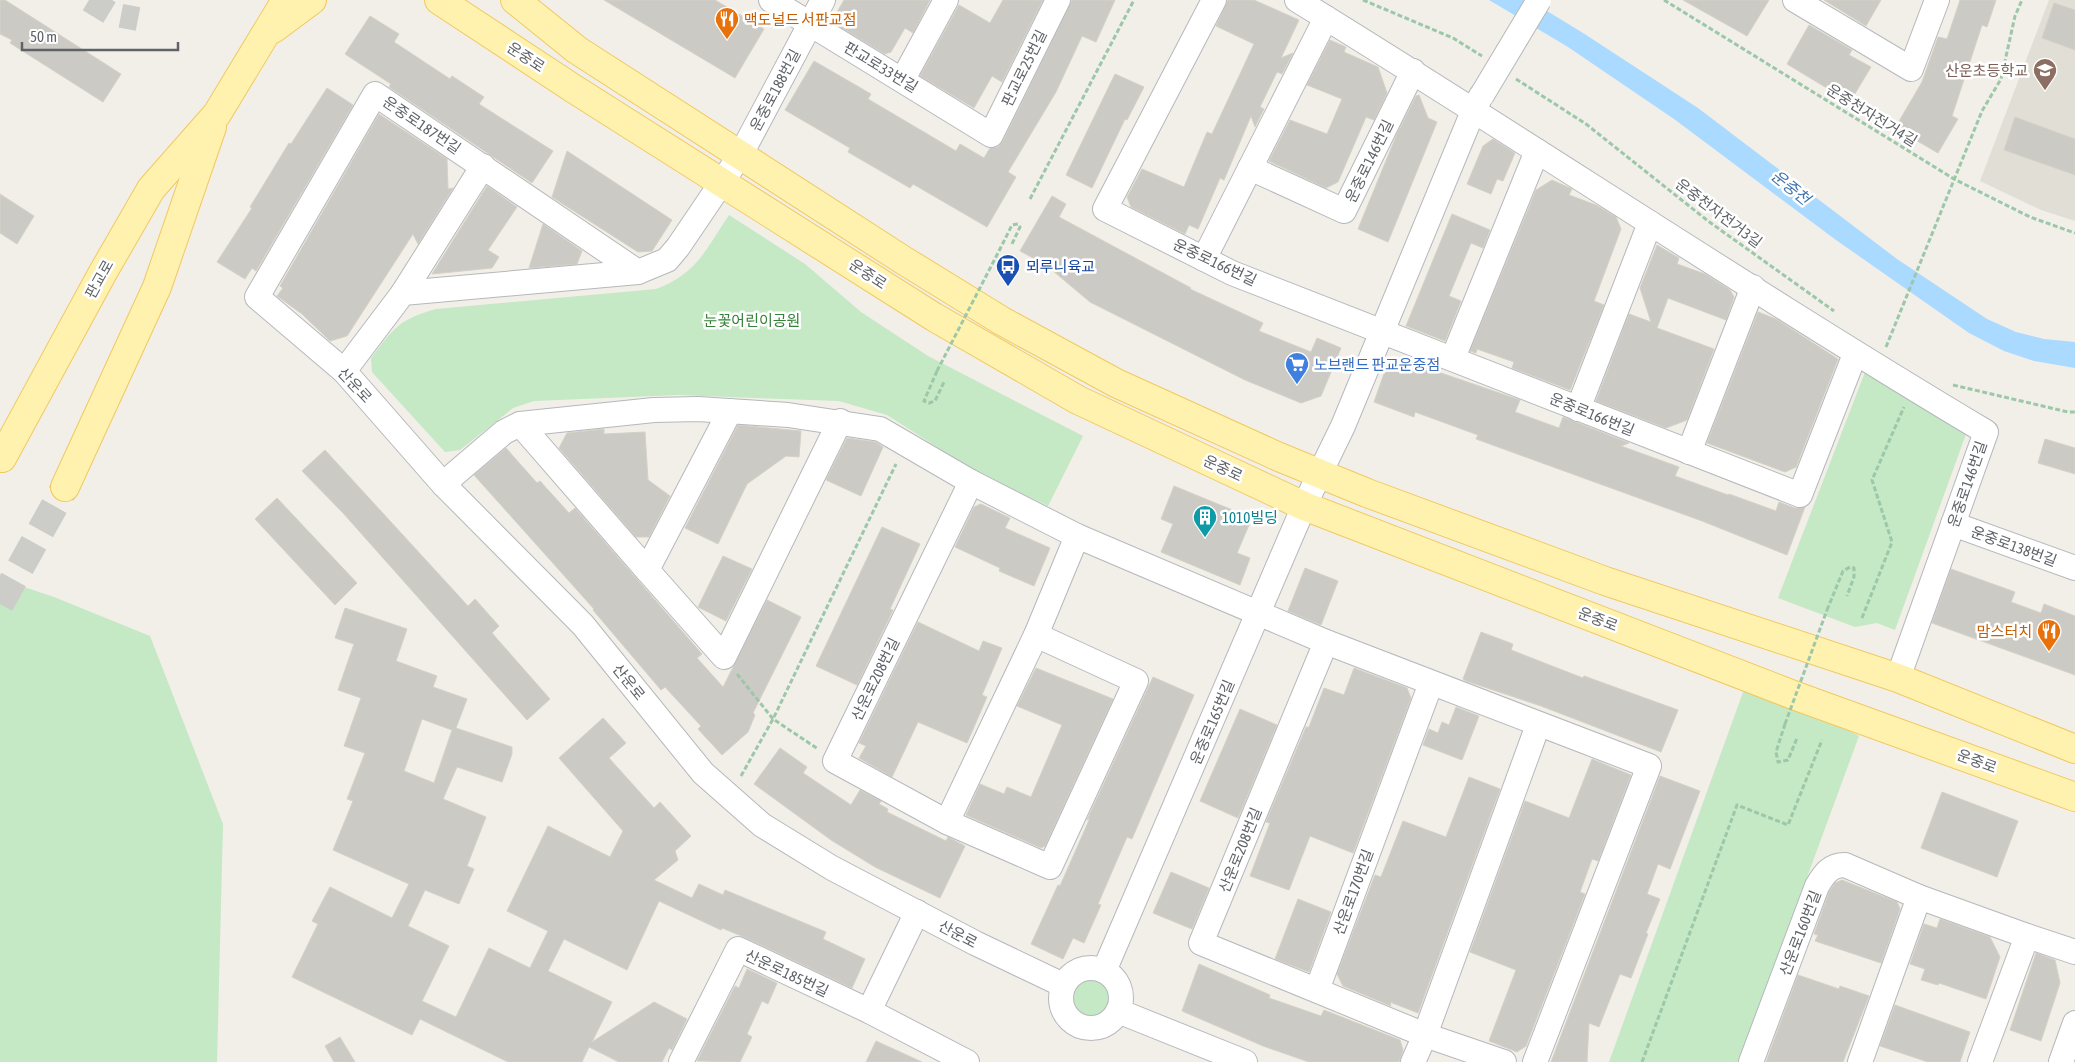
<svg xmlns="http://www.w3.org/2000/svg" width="2075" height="1062" font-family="'Asap Condensed','Noto Sans KR',sans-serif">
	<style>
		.education { fill: #e1ded6 }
		.green { fill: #c5e8c5 }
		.water { fill: #aadaff }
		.building { fill: #cccac5; stroke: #d6d1c6; fill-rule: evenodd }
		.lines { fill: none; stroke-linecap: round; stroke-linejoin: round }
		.minor-tunnel { stroke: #ccccc8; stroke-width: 24; stroke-dasharray: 24 12; stroke-linecap: butt }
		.major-tunnel { stroke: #ccccc8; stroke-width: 28; stroke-dasharray: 28 14; stroke-linecap: butt }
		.minor-casing { stroke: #b5b8bc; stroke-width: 26 }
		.major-casing { stroke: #f2c960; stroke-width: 30 }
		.path { stroke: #9cc7a9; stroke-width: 3; stroke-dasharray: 5 2.5; stroke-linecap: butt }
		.minor { stroke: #fff; stroke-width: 24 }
		.major { stroke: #fff2af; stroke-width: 28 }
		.minor-bridge-casing { stroke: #b5b8bc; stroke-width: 26; stroke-linecap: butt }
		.path-bridge { stroke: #9cc7a9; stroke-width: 3; stroke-dasharray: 5 2.5; stroke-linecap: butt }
		.minor-bridge { stroke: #fff; stroke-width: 24 }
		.labels { text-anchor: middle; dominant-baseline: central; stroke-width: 5; stroke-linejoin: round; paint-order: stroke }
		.food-label { font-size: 15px; fill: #c56008; stroke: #fff; text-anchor: start }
		.street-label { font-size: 15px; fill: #5f6368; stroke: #fff }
		.education-label { font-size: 15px; fill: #785e54; stroke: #fff; text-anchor: end }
		.transit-label { font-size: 15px; fill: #164399; stroke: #fff; text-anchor: start }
		.park-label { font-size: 15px; fill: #348238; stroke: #fff }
		.shop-label { font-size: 15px; fill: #366cbe; stroke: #fff; text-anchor: start }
		.culture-label { font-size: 15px; fill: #0d838f; stroke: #fff; text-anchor: start }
		.water-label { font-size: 16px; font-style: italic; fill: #4174aa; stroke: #fff }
	</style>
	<rect width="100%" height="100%" fill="#f1efe8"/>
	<!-- education -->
	<polygon class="education" points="2049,0 2075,0 2075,221 2041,210 1980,181"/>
	<!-- green -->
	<g class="green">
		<path d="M 729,215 L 805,264 L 861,312 L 928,356 L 1083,436 L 1048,506 L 965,465 L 887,415 L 839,401 L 678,395 L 534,401 L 513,408 L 460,450 L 445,452 L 372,372 L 371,358 C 394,328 398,320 436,309 L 656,289 C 697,274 706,249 729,215 Z"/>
		<polygon points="1865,372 1966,434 1895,630 1877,623 1855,627 1778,598"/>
		<polygon points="0,579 54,597 150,636 223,824 217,1062 0,1062"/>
		<polygon points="1746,684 1804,706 1859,736 1739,1062 1609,1062"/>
		<circle cx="1091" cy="998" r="20"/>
	</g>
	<!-- water -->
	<polygon class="water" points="1489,0 1529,0 1583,33 1698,108 1897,259 1987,319 2016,332 2044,339 2075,342 2075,368 2034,361 2004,351 1969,333 1836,240 1674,119 1568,47"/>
	<!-- building -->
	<g class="building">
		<polygon points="0,0 5,0 121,74 103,102 10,43 12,40 0,34"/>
		<polygon points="604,0 715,0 764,29 735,78"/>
		<polygon points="844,0 930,0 913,33 905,28 891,52 885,54 834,23 833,19"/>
		<polygon points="1003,0 1043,0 1002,82 992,76 974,108 920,76 959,5 990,23"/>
		<polygon points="1072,0 1115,0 1096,42 1082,36 1056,92 1008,172 1016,177 987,227 913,184 910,188 848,152 850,148 785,110 814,61 871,94 868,99 956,151 960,144 984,158 990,148 998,147 1003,141"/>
		<polygon points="1228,0 1254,0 1299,20 1281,58 1293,53 1282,74 1277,72 1260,107 1264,109 1255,127 1251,116 1224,180 1220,178 1198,229 1189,225 1185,234 1131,207 1127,197 1142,169 1184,187 1207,132 1212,134 1254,44 1216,26"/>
		<polygon points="1683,0 1769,0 1747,36"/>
		<polygon points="1824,0 1881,0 1866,26"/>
		<polygon points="1960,0 1996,0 1987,27 1982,25 1952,116 1958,119 1938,153 1895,128 1922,82 1938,37 1947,39"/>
		<polygon points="2054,3 2075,10 2075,50 2042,38"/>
		<polygon points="370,16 399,34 394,42 450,79 452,76 484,97 479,104 553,151 532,183 389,87 391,84 345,54"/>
		<polygon points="1809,25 1852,50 1849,55 1871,67 1850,102 1787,64"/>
		<polygon points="1330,40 1346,47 1344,52 1378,67 1387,93 1374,120 1366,117 1338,182 1326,188 1269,161 1290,120 1327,134 1342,99 1307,85"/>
		<polygon points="1115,74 1144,87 1127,120 1125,119 1092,188 1066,175"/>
		<polygon points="327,88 353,105 256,271 252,268 245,279 217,262 252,208 250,207 289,143 291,144"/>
		<polygon points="1419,95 1428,118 1437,122 1388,242 1358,229 1397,134 1416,96"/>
		<polygon points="379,114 447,159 448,189 453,188 418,244 413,234 347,336 330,341 302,314 277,296 283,288 280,286"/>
		<polygon points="2015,117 2075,139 2075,175 2004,150"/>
		<polygon points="1493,139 1515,153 1503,181 1497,179 1491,194 1467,184 1483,146"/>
		<polygon points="567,151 672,220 652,251 638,252 552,197"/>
		<polygon points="1552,180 1572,189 1569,195 1596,205 1616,217 1621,229 1594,301 1604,305 1570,390 1512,368 1514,362 1477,349 1476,353 1470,351 1536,190"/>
		<polygon points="487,186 517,207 488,250 499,257 492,268 432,274"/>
		<polygon points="0,194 34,216 17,244 0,233"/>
		<polygon points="1052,196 1066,204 1059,217 1191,288 1190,289 1263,323 1259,331 1311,352 1317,338 1341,348 1321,396 1301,403 1245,380 1090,302 1046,265 1020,251"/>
		<polygon points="1452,214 1490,230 1483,248 1471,243 1449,296 1461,301 1445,341 1406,326"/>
		<polygon points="543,224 582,251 577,264 529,268"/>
		<polygon points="1657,245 1679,258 1677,264 1705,274 1730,290 1734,297 1726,320 1668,298 1657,328 1714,349 1687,420 1666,428 1596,401 1629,314 1651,322 1640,288"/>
		<polygon points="1758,312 1776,319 1838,359 1796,467 1785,472 1707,443"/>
		<polygon points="1400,359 1520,400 1515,412 1559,428 1563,417 1629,443 1621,446 1679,467 1675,476 1728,495 1729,494 1776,511 1779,502 1795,508 1805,507 1787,555 1702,521 1476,439 1478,435 1415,412 1414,417 1374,402 1386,368"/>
		<polygon points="738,425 801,431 799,457 786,456 747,484 718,544 685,528"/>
		<polygon points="604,429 604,434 645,432 648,480 670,496 649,537 636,537 559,448 567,433"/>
		<polygon points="847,438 875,442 883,447 861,496 826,480"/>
		<polygon points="2045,439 2075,448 2075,474 2038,463"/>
		<polygon points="506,448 537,483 540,481 569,513 575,508 702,654 697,658 723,687 767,600 801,617 753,713 755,715 748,732 722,755 698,729 701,726 665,687 661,690 593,610 594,609 474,475"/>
		<polygon points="325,450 468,606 475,599 499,626 492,633 550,699 527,720 343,513 302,471"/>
		<polygon points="1174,486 1252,518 1237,553 1250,558 1240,585 1161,552 1173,524 1161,519"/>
		<polygon points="277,498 357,583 335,605 255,519"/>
		<polygon points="981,504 1010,518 1005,528 1050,548 1034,586 999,571 1000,568 955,547 974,507"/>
		<polygon points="882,527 920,544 890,609 893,610 857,685 816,666"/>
		<polygon points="723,556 752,569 726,621 698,607"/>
		<polygon points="1305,568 1338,581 1321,625 1288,611"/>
		<polygon points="1951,569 2015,592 2011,602 2041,613 2044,604 2075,616 2075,675 1932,623"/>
		<path d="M 345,608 L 407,629 L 396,661 L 437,676 L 433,687 L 467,699 L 456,728 L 512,747 L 512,754 L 502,782 L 457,767 L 443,799 L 486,817 L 467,866 L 474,869 L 459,904 L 425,890 L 408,926 L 449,946 L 422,1001 L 456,1017 L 489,948 L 530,968 L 548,931 L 507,911 L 548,826 L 610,857 L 623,831 L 559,758 L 603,718 L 626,743 L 609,758 L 654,808 L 660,802 L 691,836 L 675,851 L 678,860 L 654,880 L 692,898 L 699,884 L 723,895 L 725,890 L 826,932 L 823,939 L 865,959 L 852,988 L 744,937 L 722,928 L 721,930 L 659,901 L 627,970 L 564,939 L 548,971 L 612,1002 L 592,1042 L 654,1002 L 687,1019 L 672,1050 L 669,1048 L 662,1062 L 619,1062 L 589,1047 L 582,1062 L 508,1062 L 420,1019 L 412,1035 L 292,977 L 318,924 L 312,921 L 330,887 L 392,918 L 409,884 L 333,850 L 353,801 L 347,799 L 365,753 L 344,746 L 361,698 L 338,690 L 354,644 L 335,638 ZM 422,719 L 452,730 L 434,783 L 404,771 Z"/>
		<polygon points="918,622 979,651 983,641 1002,648 982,695 987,697 967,743 918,722 892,777 859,758 866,746 859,743"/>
		<polygon points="1481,632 1513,644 1511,650 1583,678 1584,676 1678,710 1661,752 1541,706 1466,681 1463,679"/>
		<polygon points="1036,668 1113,699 1045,846 1041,848 966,815 980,784 1004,794 1007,787 1031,797 1062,725 1017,706"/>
		<polygon points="1354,668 1407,688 1411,698 1353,853 1310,836 1289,890 1250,876 1270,823 1266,822 1306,727 1309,727 1324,688 1344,695"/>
		<polygon points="1153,677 1194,695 1132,839 1127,837 1098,904 1101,905 1084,943 1073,938 1063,959 1031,944 1058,885 1060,886 1090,818 1087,820"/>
		<polygon points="1456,707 1479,716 1462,760 1423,745 1429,729 1438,733 1442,722 1449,725"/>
		<polygon points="1240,709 1277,725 1238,818 1200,801"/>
		<polygon points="780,748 807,767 803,773 851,805 860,790 881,801 879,804 888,809 887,812 946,841 948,837 965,846 940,898 875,867 831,840 754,784"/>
		<polygon points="1592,759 1631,775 1598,861 1592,859 1580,892 1585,894 1526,1046 1517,1052 1489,1041 1516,970 1470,952 1525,801 1569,818"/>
		<polygon points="1660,776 1700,791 1670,869 1658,864 1647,894 1660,899 1646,933 1648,934 1631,978 1620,974 1599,1027 1589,1023 1587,1062 1551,1062"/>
		<polygon points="1469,777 1500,789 1418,1013 1390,1002 1391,1006 1343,986 1337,974 1375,875 1381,877 1403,821 1446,837"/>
		<polygon points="1942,792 2018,821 1997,877 1921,848"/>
		<polygon points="1171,872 1209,888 1192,929 1153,913"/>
		<polygon points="1842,880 1897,902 1900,909 1881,963 1815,941 1818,935 1814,934 1829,892 1835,883"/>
		<polygon points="1298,899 1331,912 1309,972 1275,959"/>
		<polygon points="1940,919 1990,937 2000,957 1986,999 1939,983 1938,985 1921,980 1925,969 1910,964 1924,924 1937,928"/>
		<polygon points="2036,953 2055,960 2060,983 2041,1041 2010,1030"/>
		<polygon points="1199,964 1270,995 1269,998 1321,1016 1324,1010 1400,1040 1403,1050 1399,1062 1309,1062 1263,1046 1182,1011"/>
		<polygon points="747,969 777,983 768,1004 762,1001 747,1034 752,1037 740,1062 697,1061 735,986 739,988"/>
		<polygon points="1798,975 1839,989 1840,986 1869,996 1843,1062 1766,1062"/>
		<polygon points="1895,1005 1970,1032 1960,1062 1928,1062 1880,1046"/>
		<polygon points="340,1037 355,1062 334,1062 325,1046"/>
		<polygon points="876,1041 922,1062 866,1062"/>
	</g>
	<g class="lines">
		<!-- minor-tunnel -->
		<polyline class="minor-tunnel" points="89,0 112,14 138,19"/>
		<!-- major-tunnel -->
		<polyline class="major-tunnel" points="0,604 65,487"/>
		<!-- minor casing -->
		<g class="minor-casing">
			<g id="minor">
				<polyline points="771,0 991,135 1058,0"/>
				<polyline points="823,0 741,154 678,247 667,260 638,272 375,94 257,297 344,371 443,484 583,625 703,773 762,825 832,868 975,943 1063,985"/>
				<polyline points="1214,0 1105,209 1232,273 1800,495 1855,354"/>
				<path d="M 1297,0 C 1528,142 1753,293 1986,432 L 1898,678"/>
				<polyline points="1795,0 1911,69 1937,0"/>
				<polyline points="903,79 946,0"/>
				<polyline points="1250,168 1344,211 1413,71"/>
				<polyline points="1204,259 1326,18"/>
				<polyline points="403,293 483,166"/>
				<polyline points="1453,358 1537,151"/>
				<polyline points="344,371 403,293 638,272"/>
				<polyline points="1578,409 1650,223"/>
				<polyline points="730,411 647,570 724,657 840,421"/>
				<polyline points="520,424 647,570"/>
				<polyline points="1689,452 1753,287"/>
				<polyline points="971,482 835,761 947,822 1050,867 1136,681 1036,635"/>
				<polyline points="443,484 504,432 520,424 654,410 698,409 788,415 880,429 971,482 1077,536 1326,642 1649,766 1535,1062"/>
				<polyline points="1953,524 2075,568"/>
				<polyline points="1326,642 1201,943 1425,1035 1538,725"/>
				<polyline points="947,822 1036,635 1077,536"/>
				<polyline points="2027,936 2075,952"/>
				<circle cx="1091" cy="998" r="30"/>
				<polyline points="1104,971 1304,506 1343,426 1474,109 1481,96"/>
				<polyline points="1317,990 1431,683"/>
				<polyline points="869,1011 917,912"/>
				<polyline points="1118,1011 1245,1062"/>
				<polyline points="681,1062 738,949 869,1011 967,1062"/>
				<polyline points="1413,1062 1425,1035 1504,1062"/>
				<path d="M 1751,1062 L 1817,886 C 1824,874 1830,865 1845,865 L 1919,897 L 2027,936 L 1980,1062"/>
				<polyline points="1860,1062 1919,897"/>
				<polyline points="2061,1062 2075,1023"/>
			</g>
		</g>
		<!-- major casing -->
		<g class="major-casing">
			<g id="major">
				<polyline points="439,0 574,89 934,317 1078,400 1304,506 1796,696 2075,797"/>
				<polyline points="515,0 577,50 903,260 1002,321 1116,383 1279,457 1367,493 1605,581 1898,678 2075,749"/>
				<polyline points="273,29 312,0"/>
				<polyline points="2,458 102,274 151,189 217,114 286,0"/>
				<polyline points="65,487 157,287 212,127"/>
			</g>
		</g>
		<!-- path -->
		<g class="path">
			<polyline points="1363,0 1453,38 1482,56"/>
			<polyline points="1664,0 1954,179 2030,217 2075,233"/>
			<polyline points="1516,79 1586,124 1708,221 1834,311"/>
			<polyline points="1030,199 1134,0"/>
			<polyline points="999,251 1012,225 1018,224 1020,227 1011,246"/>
			<polyline points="1886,347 1982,111 2001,79 2015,16 2022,0"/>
			<polyline points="937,371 924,401 929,403 935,401 944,382"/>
			<polyline points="1953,385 2068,412 2075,412"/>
			<polyline points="1827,610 1843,571 1850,567 1854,568 1854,577 1847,596"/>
			<polyline points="1862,618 1892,542 1872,480 1904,407"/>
			<polyline points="737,674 773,719 818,749"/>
			<polyline points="1785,724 1776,752 1778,762 1788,760 1797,738"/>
			<polyline points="741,776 773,719 896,464"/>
			<polyline points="1642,1062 1737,805 1788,825 1822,740"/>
		</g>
		<!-- minor -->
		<use href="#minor" class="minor"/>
		<!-- major -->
		<use href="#major" class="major"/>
		<!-- minor-bridge casing -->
		<g class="minor-bridge-casing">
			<polyline id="minor-bridge" points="1482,95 1539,0"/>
		</g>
		<!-- path-bridge -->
		<g class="path-bridge">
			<polyline points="937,371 999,251"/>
			<polyline points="1785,724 1827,610"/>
		</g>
		<!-- minor-bridge -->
		<use href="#minor-bridge" class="minor-bridge"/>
	</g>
	<!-- icons -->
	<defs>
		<g id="restaurant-pin" transform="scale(1.25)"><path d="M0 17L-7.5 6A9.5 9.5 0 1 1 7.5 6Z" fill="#e8710a" stroke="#fff"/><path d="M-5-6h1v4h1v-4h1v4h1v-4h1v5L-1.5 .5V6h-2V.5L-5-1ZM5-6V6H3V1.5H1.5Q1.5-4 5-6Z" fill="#fff"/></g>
		<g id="school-pin" transform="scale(1.25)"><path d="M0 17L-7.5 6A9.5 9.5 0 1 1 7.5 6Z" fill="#8d6e63" stroke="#fff"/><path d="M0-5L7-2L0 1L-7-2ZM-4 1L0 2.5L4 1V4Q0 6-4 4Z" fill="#fff"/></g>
		<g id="bus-pin" transform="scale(1.25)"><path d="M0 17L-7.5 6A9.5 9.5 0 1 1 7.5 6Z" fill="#1a4fb4" stroke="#fff"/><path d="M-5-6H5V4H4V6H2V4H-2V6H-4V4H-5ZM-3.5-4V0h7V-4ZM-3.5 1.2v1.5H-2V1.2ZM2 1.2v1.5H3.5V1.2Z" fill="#fff"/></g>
		<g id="supermarket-pin" transform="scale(1.25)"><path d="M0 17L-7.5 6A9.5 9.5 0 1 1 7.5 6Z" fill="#3f7fe0" stroke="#fff"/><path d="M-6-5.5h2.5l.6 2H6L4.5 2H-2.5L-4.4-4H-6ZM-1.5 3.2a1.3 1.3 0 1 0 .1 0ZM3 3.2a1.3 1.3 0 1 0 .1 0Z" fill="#fff"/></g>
		<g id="building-pin" transform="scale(1.25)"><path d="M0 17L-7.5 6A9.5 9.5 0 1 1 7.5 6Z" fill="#0f9aa8" stroke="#fff"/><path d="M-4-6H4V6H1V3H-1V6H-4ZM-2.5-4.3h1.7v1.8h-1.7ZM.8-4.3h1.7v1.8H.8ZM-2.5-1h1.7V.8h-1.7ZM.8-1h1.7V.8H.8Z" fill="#fff"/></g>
	</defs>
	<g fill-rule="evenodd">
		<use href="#restaurant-pin" x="727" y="19"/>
		<use href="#school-pin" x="2045" y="70"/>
		<use href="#bus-pin" x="1008" y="266"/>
		<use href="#supermarket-pin" x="1297" y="364"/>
		<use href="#building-pin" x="1205" y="517"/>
		<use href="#restaurant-pin" x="2049" y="631"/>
	</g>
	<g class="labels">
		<!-- food labels -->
		<g class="food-label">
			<text x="744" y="19">맥도널드 서판교점</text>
			<text x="2032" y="631" text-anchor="end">맘스터치</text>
		</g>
		<!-- street labels -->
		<g class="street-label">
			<text transform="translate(526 57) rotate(33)">운중로</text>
			<text transform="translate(881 67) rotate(31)">판교로33번길</text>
			<text transform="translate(1024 68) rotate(-64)">판교로25번길</text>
			<text transform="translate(775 90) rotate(-62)">운중로188번길</text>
			<text transform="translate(1872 115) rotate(32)">운중천자전거4길</text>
			<text transform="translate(422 125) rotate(34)">운중로187번길</text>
			<text transform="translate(1369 161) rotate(-64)">운중로146번길</text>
			<text transform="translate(1719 213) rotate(37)">운중천자전거3길</text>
			<text transform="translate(1215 262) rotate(25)">운중로166번길</text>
			<text transform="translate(868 274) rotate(33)">운중로</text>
			<text transform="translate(99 279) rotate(-61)">판교로</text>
			<text transform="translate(355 385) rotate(47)">산운로</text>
			<text transform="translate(1592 414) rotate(22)">운중로166번길</text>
			<text transform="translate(1223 468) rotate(25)">운중로</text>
			<text transform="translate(1967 484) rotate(-71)">운중로146번길</text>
			<text transform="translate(2014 546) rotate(20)">운중로138번길</text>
			<text transform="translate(1598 619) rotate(21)">운중로</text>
			<text transform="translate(875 679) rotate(-64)">산운로208번길</text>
			<text transform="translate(629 682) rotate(51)">산운로</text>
			<text transform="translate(1212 722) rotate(-67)">운중로165번길</text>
			<text transform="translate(1977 761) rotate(20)">운중로</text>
			<text transform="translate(1240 850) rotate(-68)">산운로208번길</text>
			<text transform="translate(1353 892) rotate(-70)">산운로170번길</text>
			<text transform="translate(1800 933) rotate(-69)">산운로160번길</text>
			<text transform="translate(958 934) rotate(28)">산운로</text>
			<text transform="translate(787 973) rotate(25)">산운로185번길</text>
		</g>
		<!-- education labels -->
		<g class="education-label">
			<text x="2028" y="70">산운초등학교</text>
		</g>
		<!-- transit labels -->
		<g class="transit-label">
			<text x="1026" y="266">뫼루니육교</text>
		</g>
		<!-- park labels -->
		<g class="park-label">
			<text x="752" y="320">눈꽃어린이공원</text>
		</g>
		<!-- shop labels -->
		<g class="shop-label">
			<text x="1314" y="364">노브랜드 판교운중점</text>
		</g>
		<!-- culture labels -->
		<g class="culture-label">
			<text x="1222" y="517">1010빌딩</text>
		</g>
		<!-- water labels -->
		<g class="water-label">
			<text transform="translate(1791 187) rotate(39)">운중천</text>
		</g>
	</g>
	<!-- scale -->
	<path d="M22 42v8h156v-8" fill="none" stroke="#5f6368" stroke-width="2.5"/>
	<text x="30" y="42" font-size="15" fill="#5f6368" stroke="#ffffff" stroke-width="4" paint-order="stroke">50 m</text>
</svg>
